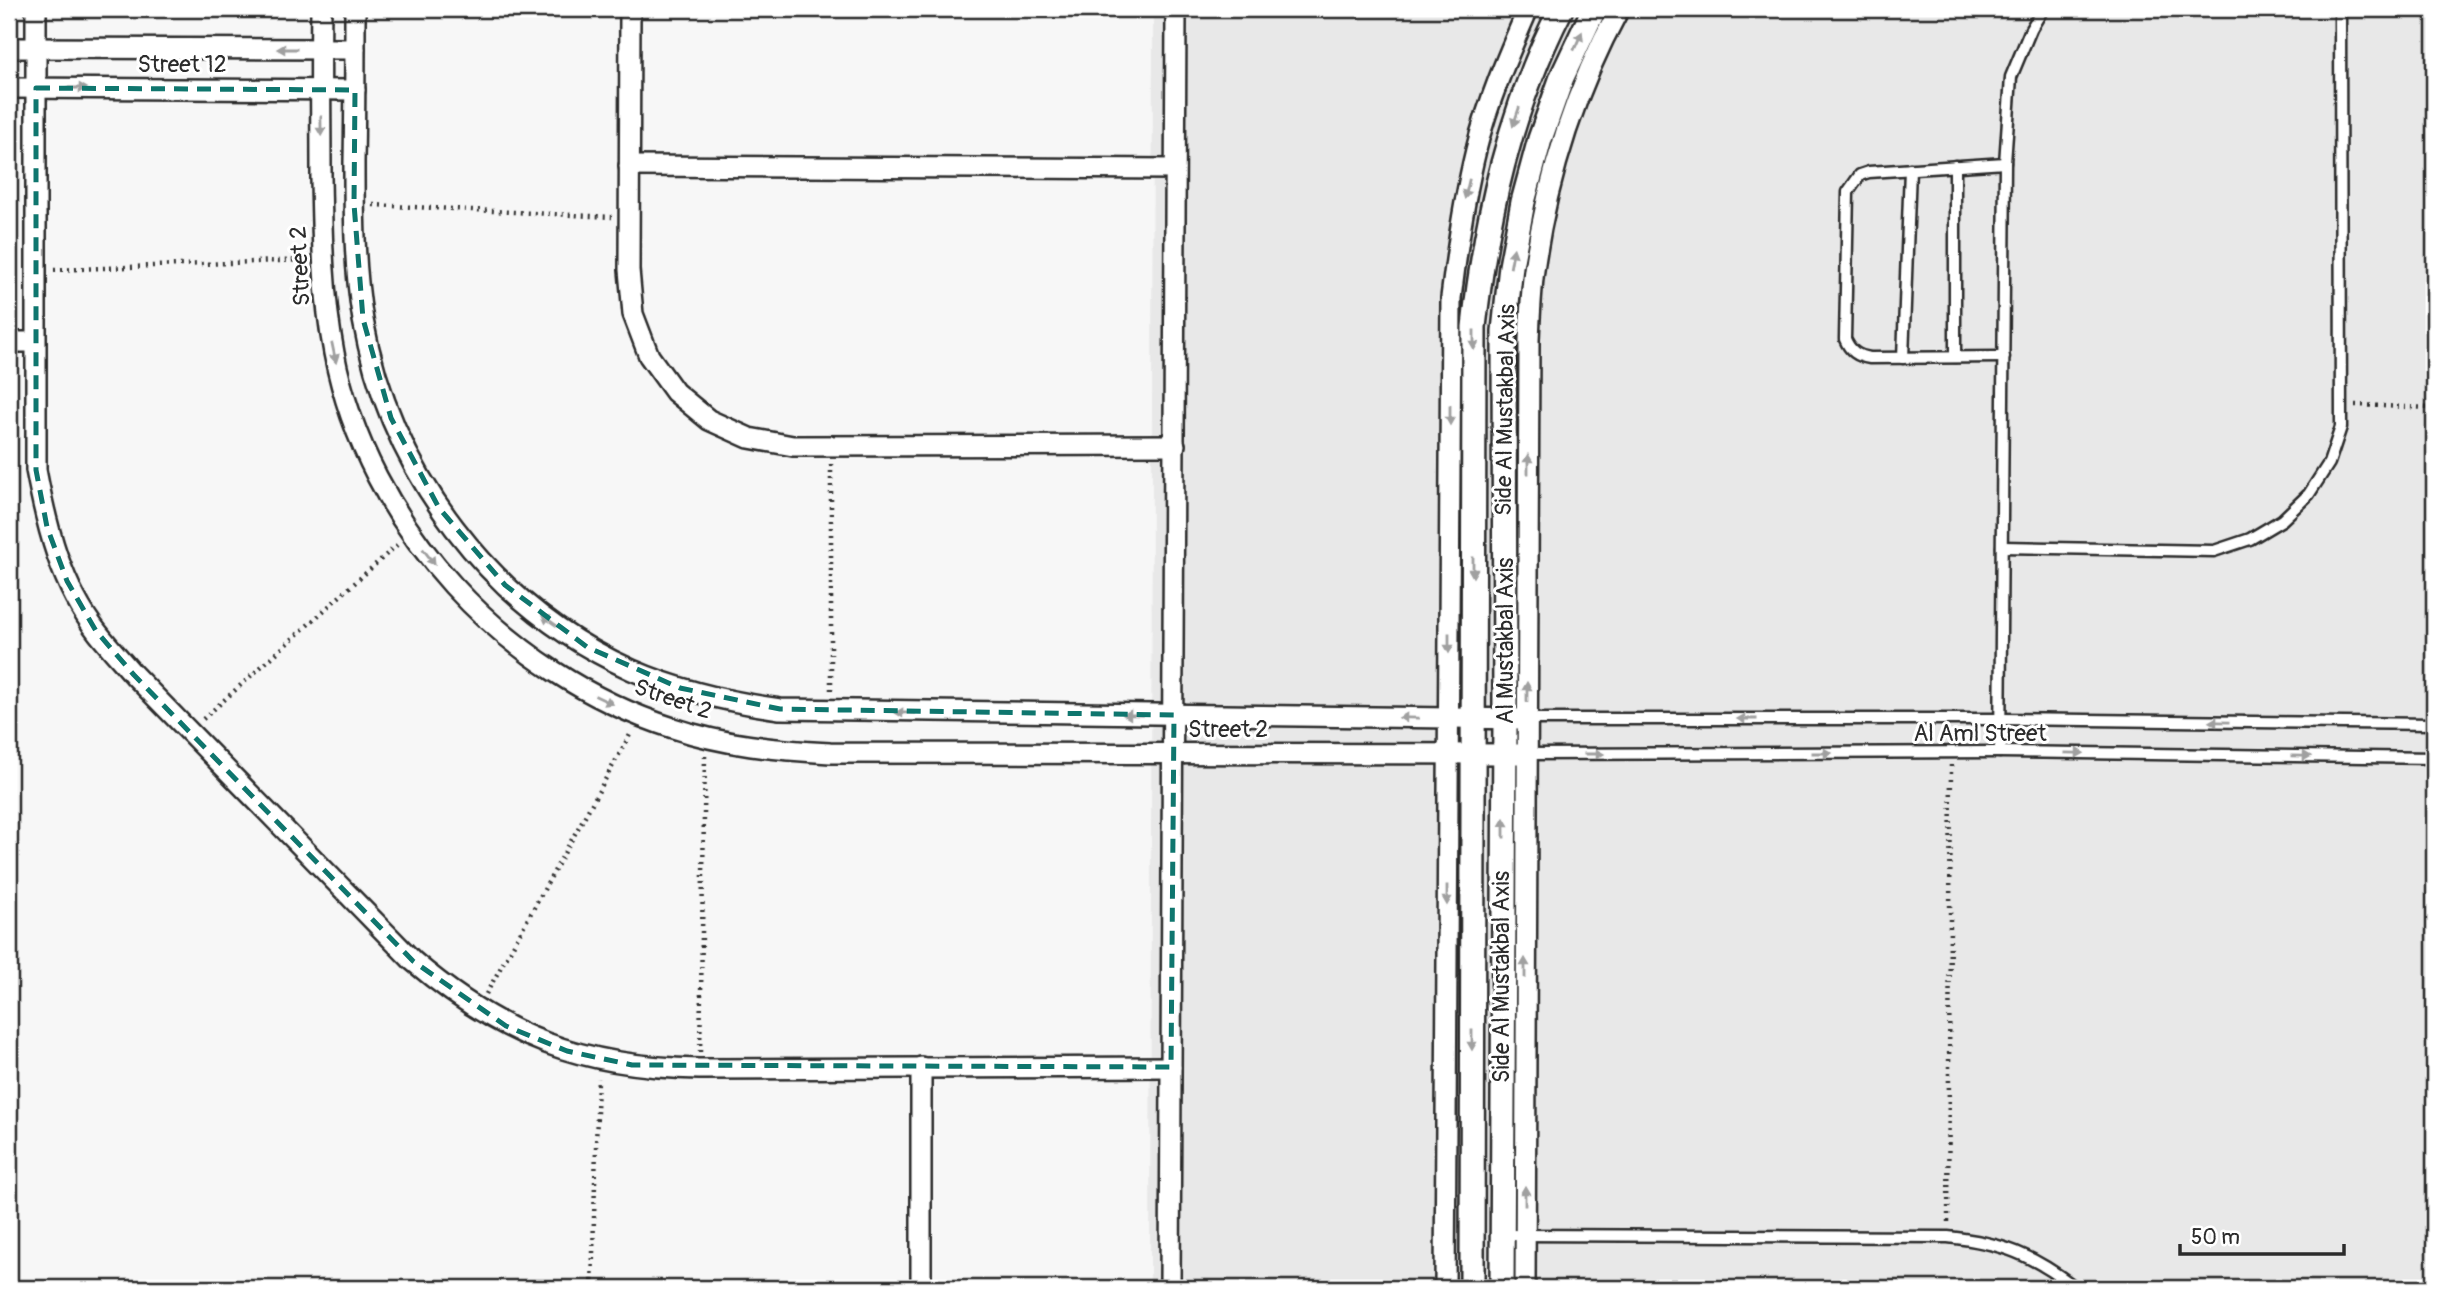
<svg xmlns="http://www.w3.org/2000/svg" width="2443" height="1297" font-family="Pangolin,sans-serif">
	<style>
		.built { fill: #e8e8e8 }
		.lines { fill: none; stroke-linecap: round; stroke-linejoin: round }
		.service-casing { stroke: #2b2b2b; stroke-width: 15 }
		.minor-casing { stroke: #2b2b2b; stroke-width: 24 }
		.tertiary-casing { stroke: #2b2b2b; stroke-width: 28 }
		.path { stroke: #2b2b2b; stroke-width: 4.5; stroke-dasharray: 2 5; stroke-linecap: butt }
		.service { stroke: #fff; stroke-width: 10 }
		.minor { stroke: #fff; stroke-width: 19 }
		.tertiary { stroke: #fff; stroke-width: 23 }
		.oneway { fill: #a0a0a0 }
		.marked { fill: none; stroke: #0f766e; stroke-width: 5; stroke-dasharray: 14 9; stroke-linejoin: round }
		.labels { text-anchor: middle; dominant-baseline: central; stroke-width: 6; stroke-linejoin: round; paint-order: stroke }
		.street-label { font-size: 23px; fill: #2b2b2b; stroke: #fff }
	</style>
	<rect width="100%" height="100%" fill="#f7f7f7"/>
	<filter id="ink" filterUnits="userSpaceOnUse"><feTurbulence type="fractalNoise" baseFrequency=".0143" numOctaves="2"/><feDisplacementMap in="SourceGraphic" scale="14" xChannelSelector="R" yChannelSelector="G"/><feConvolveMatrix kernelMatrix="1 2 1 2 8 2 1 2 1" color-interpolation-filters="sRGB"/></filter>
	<g filter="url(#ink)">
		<!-- built -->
		<polygon class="built" points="1153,9 2434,9 2434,1288 1150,1288"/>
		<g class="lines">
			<!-- service casing -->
			<g class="service-casing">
				<g id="service">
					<polyline points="1955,357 1955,166"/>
					<path d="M 2004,357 L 1870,358 C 1857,356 1850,351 1845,339 L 1848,192 L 1860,175 L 1869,172 L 2005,163"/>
					<polyline points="1903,358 1910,169"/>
					<polyline points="2002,547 2214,551 2250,539 2282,520 2309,494 2329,463 2341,427 2340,9"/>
					<polyline points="1526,719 2001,719 2434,724"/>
					<polyline points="2000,752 2005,163 2011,77 2031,29 2043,9"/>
					<polyline points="1526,754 2000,752 2434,758"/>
					<path d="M 1502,1235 L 1948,1237 C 2003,1243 2031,1254 2076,1288"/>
				</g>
			</g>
			<!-- minor casing -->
			<g class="minor-casing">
				<g id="minor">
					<path d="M 36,9 L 36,470 C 47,528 61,586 98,633 C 109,647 122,661 134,675 L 413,961 C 502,1037 582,1067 699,1069 L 1171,1067"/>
					<path d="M 321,9 C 320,65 321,122 321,178 C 322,237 323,295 334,353 C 367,526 506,675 673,728 C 724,745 776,750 830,753 L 1526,754"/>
					<path d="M 355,9 C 355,60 355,111 354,162 C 354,214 354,268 363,320 C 390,472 491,607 632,670 C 680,691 729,702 780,709 L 1526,719"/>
					<polyline points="630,9 629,270 633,314 649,356 675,392 709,420 749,438 793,446 1175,445"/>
					<polyline points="9,48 355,49"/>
					<polyline points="9,88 355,90"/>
					<polyline points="629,166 1175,169"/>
					<polyline points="9,342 35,342"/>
					<polyline points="921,1288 921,1067"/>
					<polyline points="1170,1288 1176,9"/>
					<path d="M 1445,1288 L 1451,298 C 1457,248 1464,199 1476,150 C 1488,101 1508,55 1528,9"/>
					<path d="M 1525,1288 L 1529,340 C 1530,316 1531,293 1534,270 C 1547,178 1575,90 1619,9"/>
				</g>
			</g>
			<!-- tertiary casing -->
			<g class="tertiary-casing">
				<g id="tertiary">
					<path d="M 1472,1288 L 1474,327 C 1486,216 1510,109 1561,9"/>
					<polyline points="1502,1288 1505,719 1504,331 1511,266 1523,202 1540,139 1562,77 1594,9"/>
				</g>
			</g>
			<!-- path -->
			<g class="path">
				<polyline points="373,205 612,217"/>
				<polyline points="54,270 304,260"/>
				<polyline points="2355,405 2434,408"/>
				<polyline points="831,464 831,690"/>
				<polyline points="203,719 397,545"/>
				<polyline points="486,994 631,733"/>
				<polyline points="700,1052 705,756"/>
				<polyline points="1948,1222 1951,765"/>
				<polyline points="592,1288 598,1078"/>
			</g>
			<!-- service -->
			<use href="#service" class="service"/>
			<!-- minor -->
			<use href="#minor" class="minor"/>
			<!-- tertiary -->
			<use href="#tertiary" class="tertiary"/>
		</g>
		<!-- one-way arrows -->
		<defs><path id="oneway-solid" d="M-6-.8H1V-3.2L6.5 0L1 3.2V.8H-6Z" transform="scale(1.75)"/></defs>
		<g class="oneway">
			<use href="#oneway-solid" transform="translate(1578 41) rotate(-66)"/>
			<use href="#oneway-solid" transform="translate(287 49) rotate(-180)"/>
			<use href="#oneway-solid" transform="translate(77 88)"/>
			<use href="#oneway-solid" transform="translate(1516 117) rotate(109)"/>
			<use href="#oneway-solid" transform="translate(321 126) rotate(89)"/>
			<use href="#oneway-solid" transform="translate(1467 189) rotate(103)"/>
			<use href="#oneway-solid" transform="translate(1512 258) rotate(-80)"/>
			<use href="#oneway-solid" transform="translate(1474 340) rotate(90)"/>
			<use href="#oneway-solid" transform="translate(334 353) rotate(78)"/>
			<use href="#oneway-solid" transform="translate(1450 415) rotate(90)"/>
			<use href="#oneway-solid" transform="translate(1528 464) rotate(-90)"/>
			<use href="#oneway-solid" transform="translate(429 557) rotate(53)"/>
			<use href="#oneway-solid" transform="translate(1473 567) rotate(90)"/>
			<use href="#oneway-solid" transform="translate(550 621) rotate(-145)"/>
			<use href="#oneway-solid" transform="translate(1449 643) rotate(90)"/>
			<use href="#oneway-solid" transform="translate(1527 692) rotate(-90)"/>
			<use href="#oneway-solid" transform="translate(604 700) rotate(25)"/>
			<use href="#oneway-solid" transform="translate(905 713) rotate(-179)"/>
			<use href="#oneway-solid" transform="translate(1133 715) rotate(-179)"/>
			<use href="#oneway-solid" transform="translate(1409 718) rotate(-179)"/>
			<use href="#oneway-solid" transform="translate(1747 719) rotate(180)"/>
			<use href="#oneway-solid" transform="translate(2219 722) rotate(-179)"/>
			<use href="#oneway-solid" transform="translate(1822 753)"/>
			<use href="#oneway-solid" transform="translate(2074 753) rotate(1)"/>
			<use href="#oneway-solid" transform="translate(1594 754)"/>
			<use href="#oneway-solid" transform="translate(2301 756) rotate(1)"/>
			<use href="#oneway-solid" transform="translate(1504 828) rotate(-90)"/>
			<use href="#oneway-solid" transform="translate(1447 895) rotate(90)"/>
			<use href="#oneway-solid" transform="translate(1525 968) rotate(-90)"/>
			<use href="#oneway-solid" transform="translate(1472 1040) rotate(90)"/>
			<use href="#oneway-solid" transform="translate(1525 1196) rotate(-90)"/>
		</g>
	</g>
	<!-- marked area -->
	<path class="marked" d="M 36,88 L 355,90 L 354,204 L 363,319 L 391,418 L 439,508 L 505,585 L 587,647 L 680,688 L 780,709 L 1174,715 L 1171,1067 L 632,1065 L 567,1051 L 506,1026 L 413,961 L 134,675 L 96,631 L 67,581 L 47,527 L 36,470 Z"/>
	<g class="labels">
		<!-- street labels -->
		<g class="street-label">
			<text x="182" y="64">Street 12</text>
			<text transform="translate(300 266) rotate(-93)">Street 2</text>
			<text transform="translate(1505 410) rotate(-89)">Side Al Mustakbal Axis</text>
			<text transform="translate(1505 641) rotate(-90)">Al Mustakbal Axis</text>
			<text transform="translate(673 699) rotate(19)">Street 2</text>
			<text x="1228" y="729">Street 2</text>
			<text x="1980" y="733">Al Aml Street</text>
			<text transform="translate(1501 977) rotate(-90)">Side Al Mustakbal Axis</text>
		</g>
	</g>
	<!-- margin -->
	<rect width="2443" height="1297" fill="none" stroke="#fff" stroke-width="35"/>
	<rect x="18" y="18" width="2408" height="1262" fill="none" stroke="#2b2b2b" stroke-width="2.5" filter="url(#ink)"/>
	<!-- scale -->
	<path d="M2180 1244v10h164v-10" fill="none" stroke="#2b2b2b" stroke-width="3.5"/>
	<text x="2191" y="1244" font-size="21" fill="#2b2b2b" stroke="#ffffff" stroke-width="5" paint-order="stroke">50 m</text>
</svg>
